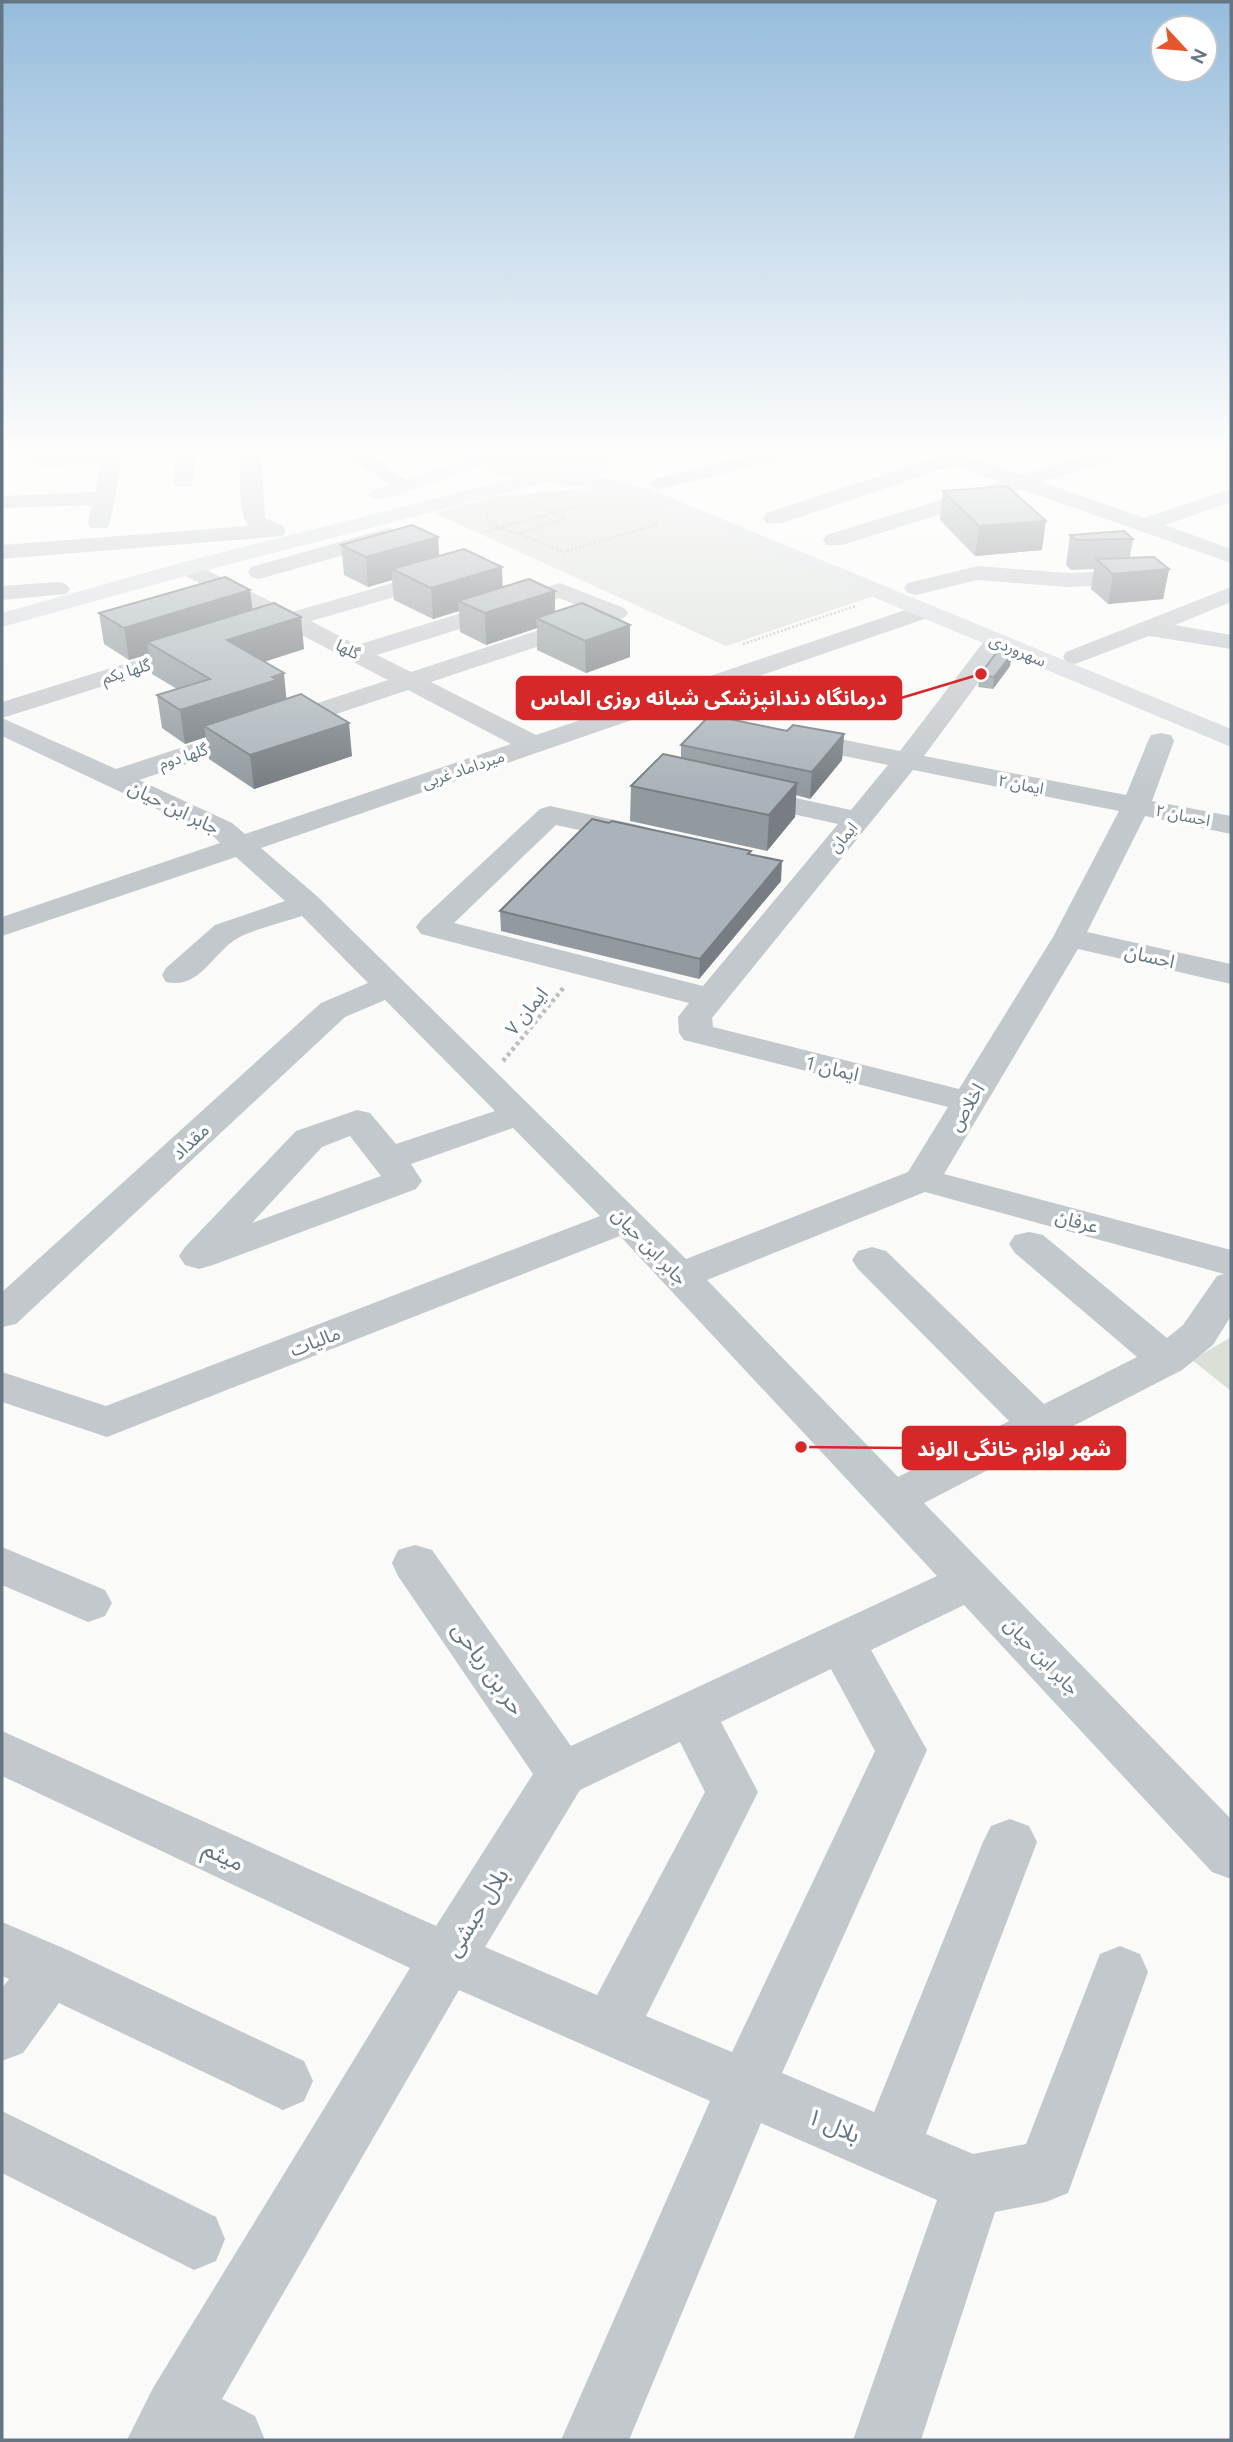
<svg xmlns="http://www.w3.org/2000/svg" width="1233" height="2442" font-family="Ubuntu,'Noto Sans Arabic',sans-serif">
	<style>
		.green { fill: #dadfd7 }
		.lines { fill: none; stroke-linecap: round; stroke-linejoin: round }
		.path-far1 { stroke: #bbbfc2; stroke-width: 2.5; stroke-dasharray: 2 2; stroke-linecap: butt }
		.path { stroke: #bbbfc2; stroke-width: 4.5; stroke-dasharray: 3.5 3.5; stroke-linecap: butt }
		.minor { fill: #c3c8cc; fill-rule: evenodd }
		.major { fill: #d6dbdf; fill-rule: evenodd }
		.wall { fill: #929a9f }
		.shaded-wall { fill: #777d82 }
		.building { fill: #aab3b9; stroke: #777d82; stroke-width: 2 }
		.labels { text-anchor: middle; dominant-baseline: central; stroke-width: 7; stroke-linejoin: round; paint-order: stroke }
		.far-street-label { font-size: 16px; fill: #657683; stroke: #fff }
		.street-label { font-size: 19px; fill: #657683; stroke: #fff }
		.near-street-label { font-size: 23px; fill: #657683; stroke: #fff }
		.leader { fill: none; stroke: #d62828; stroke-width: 2.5 }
		.callout-dot { fill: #d62828; stroke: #fff; stroke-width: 2.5 }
		.callout { fill: #d62828; stroke: #d62828; stroke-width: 2.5 }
		.callout-label { font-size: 21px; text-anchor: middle; font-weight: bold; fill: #fff }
	</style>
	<rect width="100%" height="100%" fill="#fafaf8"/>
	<!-- green -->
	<g class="green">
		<path d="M 503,449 L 585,449 L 599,458 C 589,465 578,476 567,480 C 549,486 493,482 485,463 L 495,452 Z"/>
		<polygon points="594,488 631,495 883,593 726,646 434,513 497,496"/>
		<polygon points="1231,1337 1231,1391 1192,1360"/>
	</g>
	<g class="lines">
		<!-- path-far1 -->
		<g class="path-far1">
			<polyline points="621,454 632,462 625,467"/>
			<polyline points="529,502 565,518 519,534 564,552 659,524"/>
			<polyline points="488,511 486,518 499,528 519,534"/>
			<polyline points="487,531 587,504"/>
			<polyline points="743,644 855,606"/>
		</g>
		<!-- path -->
		<polyline class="path" points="503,1061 565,986"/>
		<!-- minor -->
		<g class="minor">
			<polygon points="104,449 124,449 110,523 107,528 91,528 88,523 92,505 2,508 2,496 95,492 101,464 42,466 35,464 32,460 35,456 42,454"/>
			<polygon points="177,449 197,449 193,483 190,487 176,487 173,483"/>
			<path d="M 241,449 L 261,449 L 265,518 L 283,526 L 286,531 L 283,536 L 2,559 L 2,545 L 249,526 C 236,513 241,469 241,449 Z"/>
			<polygon points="339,449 363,449 415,486 412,490 398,490"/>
			<polygon points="773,449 809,449 806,453 660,489 653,487 650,483 653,479"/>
			<polygon points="917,449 968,452 970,457 1022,475 1106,449 1138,449 1135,453 1042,482 1144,518 1231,489 1231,502 1165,525 1231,549 1231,563 1021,489 842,545 826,545 823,540 826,535 1000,482 954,465 782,523 766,523 763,518 766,513 934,458 920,453"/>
			<polygon points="389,528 397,530 400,535 397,540 259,579 251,577 248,572 251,567"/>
			<path d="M 188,561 L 292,612 L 434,571 L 450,571 L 453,576 L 450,581 L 311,621 L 357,645 L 560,583 L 624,608 L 628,613 L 624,618 L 431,682 L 536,735 L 917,606 L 933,606 L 937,611 L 933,616 L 261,848 L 318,897 L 686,1259 L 908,1172 L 948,1107 L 684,1040 L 679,1033 L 678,1017 L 689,1003 L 421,934 L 416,927 L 421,920 L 540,809 L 550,806 L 638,825 L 648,828 L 653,834 L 648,840 L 638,843 L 556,825 L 454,923 L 703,986 L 838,824 L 734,801 L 730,795 L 734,789 L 744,787 L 851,810 L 888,765 L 781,743 L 777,737 L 781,731 L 790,729 L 900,751 L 988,636 L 997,634 L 1006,636 L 1009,641 L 924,756 L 1126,795 L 1148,741 L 1151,735 L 1161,733 L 1171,735 L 1174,741 L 1152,801 L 1231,816 L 1231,834 L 1145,816 L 1087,932 L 1231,964 L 1231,984 L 1078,949 L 944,1174 L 1231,1250 L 1231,1316 L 1213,1345 L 1182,1370 L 924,1503 L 1231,1819 L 1231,1879 L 1212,1872 L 964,1605 L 871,1650 L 927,1750 L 782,2073 L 874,2112 L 983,1842 L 991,1826 L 1010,1819 L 1029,1826 L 1037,1842 L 926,2134 L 973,2154 L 1026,2144 L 1100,1954 L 1120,1946 L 1140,1954 L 1148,1972 L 1068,2193 L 1046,2202 L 995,2212 L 921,2440 L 853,2440 L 937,2200 L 761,2123 L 629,2440 L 561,2440 L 710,2101 L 459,1990 L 222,2399 L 255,2416 L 265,2440 L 127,2440 L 153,2388 L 410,1968 L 2,1776 L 2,1731 L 436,1926 L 533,1774 L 398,1576 L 392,1563 L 398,1550 L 415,1545 L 432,1550 L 571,1746 L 937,1576 L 620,1236 L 107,1437 L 2,1402 L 2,1372 L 106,1406 L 600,1216 L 513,1128 L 411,1164 L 422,1181 L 416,1189 L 213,1265 L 199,1269 L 185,1265 L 179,1256 L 185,1247 L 296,1131 L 357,1110 L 370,1113 L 396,1144 L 495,1111 L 385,1000 L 345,1017 L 16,1324 L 2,1327 L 2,1292 L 321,1003 L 368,983 L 302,916 C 281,923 257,928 238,938 C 213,952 200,990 166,982 L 162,975 L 166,968 L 215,925 L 285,901 L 236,857 L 2,936 L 2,917 L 220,843 L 212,835 L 2,736 L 2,718 L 116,769 L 388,680 L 288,628 L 2,718 L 2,702 L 269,619 L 180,573 L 177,568 L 180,563 ZM 559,598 L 594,612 L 411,672 L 377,655 ZM 408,690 L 511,744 L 245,834 L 232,823 L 139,780 ZM 913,770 L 1119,811 L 1053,937 L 959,1089 L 713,1027 L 712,1018 ZM 350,1136 L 381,1176 L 252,1223 L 322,1147 ZM 925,1192 L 1217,1272 L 1224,1274 L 1217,1276 L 1183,1325 L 1167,1338 L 1043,1235 L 1029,1232 L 1015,1235 L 1009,1244 L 1015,1253 L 1137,1357 L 1044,1404 L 886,1251 L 872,1247 L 858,1251 L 852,1260 L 858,1269 L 1009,1421 L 898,1477 L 707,1280 ZM 831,1669 L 875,1751 L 732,2052 L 646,2016 L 758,1792 L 721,1722 ZM 680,1742 L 705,1792 L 597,1995 L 485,1947 L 580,1790 Z"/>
			<polygon points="978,566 1067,573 1143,570 1151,572 1155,577 1151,582 1143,584 1067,587 978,580 916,595 908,593 904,588 908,583"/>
			<polygon points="58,582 66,584 70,589 66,594 2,600 2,586"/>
			<polygon points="1231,587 1231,602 1175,625 1231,635 1231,649 1149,636 1075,664 1066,662 1063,657 1066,652"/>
			<polygon points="2,1547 105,1590 112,1603 105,1616 88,1622 2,1585"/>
			<polygon points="2,1922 70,1951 304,2061 313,2081 304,2101 283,2110 59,2003 23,2053 2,2061 2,1988 9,1979 2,1976"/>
			<polygon points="2,2111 216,2217 225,2239 216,2261 194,2270 2,2173"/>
		</g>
		<!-- major -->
		<g class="major">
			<polygon points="575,449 599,449 606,454 609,465 596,476 647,488 1231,729 1231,747 634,497 595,488 556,484 553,480 556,476 575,472 589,463"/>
			<polygon points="489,450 496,452 499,456 496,460 386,499 372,499 368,495 372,491"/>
			<polygon points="529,475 536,477 539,481 536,485 196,573 2,627 2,613 180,563"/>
		</g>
	</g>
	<!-- wall -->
	<g class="wall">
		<polygon points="943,491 1042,550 975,556 940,520"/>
		<polygon points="1070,535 1133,539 1130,557 1169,569 1163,599 1108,604 1091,589 1094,569 1071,570 1066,565"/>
		<polygon points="341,545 439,556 503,587 555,591 555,612 630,657 586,673 537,650 537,628 486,645 460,632 459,611 433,619 394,600 392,580 368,587 344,575"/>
		<polygon points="252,610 304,649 264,662 287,699 352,756 254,789 209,759 206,737 185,744 162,728 157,695 177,689 152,674 149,654 129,660 104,644 99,613"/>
		<polygon points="1010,666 993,689 978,687 980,675"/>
		<polygon points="787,731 844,734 842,760 810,799 796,795 795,817 767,851 630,821 631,786 681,758 681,745"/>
		<polygon points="751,855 781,881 699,979 501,931 500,911"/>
	</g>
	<!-- shaded-wall -->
	<g class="shaded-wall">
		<polygon points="1046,521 1042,550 975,556 979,526"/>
		<polygon points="438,537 440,566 392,569 392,580 368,587 366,557"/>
		<polygon points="502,567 503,598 458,601 459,611 433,619 431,588"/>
		<polygon points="1169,569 1163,599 1108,604 1113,574"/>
		<polygon points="250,590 254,621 147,642 149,654 129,660 124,628"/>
		<polygon points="555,591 555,622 536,618 537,628 486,645 485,613"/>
		<polygon points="301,617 304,649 231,672 227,640"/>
		<polygon points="630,625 630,657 586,673 585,641"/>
		<polygon points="1012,654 1010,666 993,689 994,677"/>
		<polygon points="284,673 287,705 204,726 206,737 185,744 180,710"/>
		<polygon points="349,723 352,756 254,789 250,755"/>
		<polygon points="844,734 842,760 810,799 812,772"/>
		<polygon points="797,783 795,817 767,851 769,815"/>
		<polygon points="782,861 781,881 699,979 700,959"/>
	</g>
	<!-- building -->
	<g class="building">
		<polygon points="1007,486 1046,521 979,526 943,491"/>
		<polygon points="412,525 438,537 366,557 341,545"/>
		<polygon points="1124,531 1133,539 1076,540 1070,535"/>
		<polygon points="464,549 502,567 431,588 392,569"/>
		<polygon points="1154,557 1169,569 1113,574 1096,559"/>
		<polygon points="225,577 250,590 124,628 99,613"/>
		<polygon points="529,579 555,591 485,613 458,601"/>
		<polygon points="274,603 301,617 227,640 284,673 272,677 277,680 180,710 157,695 210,679 147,642"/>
		<polygon points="582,603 630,625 585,641 536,618"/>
		<polygon points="999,649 1012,654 994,677 980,675"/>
		<polygon points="301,694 349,723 250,755 204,726"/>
		<polygon points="710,715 787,731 793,725 844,734 812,772 681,745"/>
		<polygon points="663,754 797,783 769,815 631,786"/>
		<polygon points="592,819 609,823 612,821 751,851 748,854 782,861 700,959 500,911"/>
	</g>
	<!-- sky -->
	<linearGradient id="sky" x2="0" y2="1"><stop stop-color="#96bcdc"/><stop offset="0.57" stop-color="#fdfdfc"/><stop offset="1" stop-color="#fdfdfc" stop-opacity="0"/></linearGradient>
	<rect width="1233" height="791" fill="url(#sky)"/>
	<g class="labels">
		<!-- far-street labels -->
		<g class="far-street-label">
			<text transform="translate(348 649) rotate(27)">گلها</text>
			<text transform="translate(1018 650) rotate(23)">سهروردی</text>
			<text transform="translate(126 671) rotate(-17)">گلها یکم</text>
			<text transform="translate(183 756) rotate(-18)">گلها دوم</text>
			<text transform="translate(463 769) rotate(-19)">میرداماد غربی</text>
			<text transform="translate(1021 784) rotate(11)">ایمان ۲</text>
			<text transform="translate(1183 815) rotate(11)">احسان ۲</text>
			<text transform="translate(843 837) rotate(-50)">ایمان</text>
		</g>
		<!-- street labels -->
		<g class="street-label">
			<text transform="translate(174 807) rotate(26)">جابر ابن حیان</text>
			<text transform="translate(1150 956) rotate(13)">احسان</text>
			<text transform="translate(526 1011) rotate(-51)">ایمان ۷</text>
			<text transform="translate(832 1068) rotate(14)">ایمان 1</text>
			<text transform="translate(966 1107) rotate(-59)">اخلاص</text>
			<text transform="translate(190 1141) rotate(-43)">مقداد</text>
			<text transform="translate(1077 1221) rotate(15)">عرفان</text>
			<text transform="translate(650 1246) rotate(46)">جابر ابن حیان</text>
			<text transform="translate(315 1341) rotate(-21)">مالیات</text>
			<text transform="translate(1042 1656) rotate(46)">جابر ابن حیان</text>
		</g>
		<!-- near-street labels -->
		<g class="near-street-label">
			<text transform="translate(489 1668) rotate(55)">حر بن ریاحی</text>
			<text transform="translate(224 1855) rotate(25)">میثم</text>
			<text transform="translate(476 1912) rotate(-58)">بلال حبشی</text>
			<text transform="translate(834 2125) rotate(23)">بلال ۱</text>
		</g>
	</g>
	<!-- callouts -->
	<path class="leader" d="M981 674L901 698M801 1447L903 1448"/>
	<g class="callout-dot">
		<circle cx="981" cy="674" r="7"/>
		<circle cx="801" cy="1447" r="7"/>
	</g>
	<g class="callout">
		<rect x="517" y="677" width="384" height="42" rx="7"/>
		<rect x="903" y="1427" width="222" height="42" rx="7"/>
	</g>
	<g class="callout-label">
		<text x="709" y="705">درمانگاه دندان‍‍پزشکی شبانه روزی الماس</text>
		<text x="1014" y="1456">شهر لوازم خانگی الوند</text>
	</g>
	<!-- border -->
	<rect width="1233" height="2442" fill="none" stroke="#657683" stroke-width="7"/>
	<!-- north arrow -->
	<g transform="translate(1184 49) rotate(116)"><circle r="33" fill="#ffffff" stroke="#c1c8cd" stroke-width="2"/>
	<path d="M0-5L12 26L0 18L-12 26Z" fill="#e4572e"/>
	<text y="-10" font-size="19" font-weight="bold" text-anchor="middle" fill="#657683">N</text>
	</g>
</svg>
